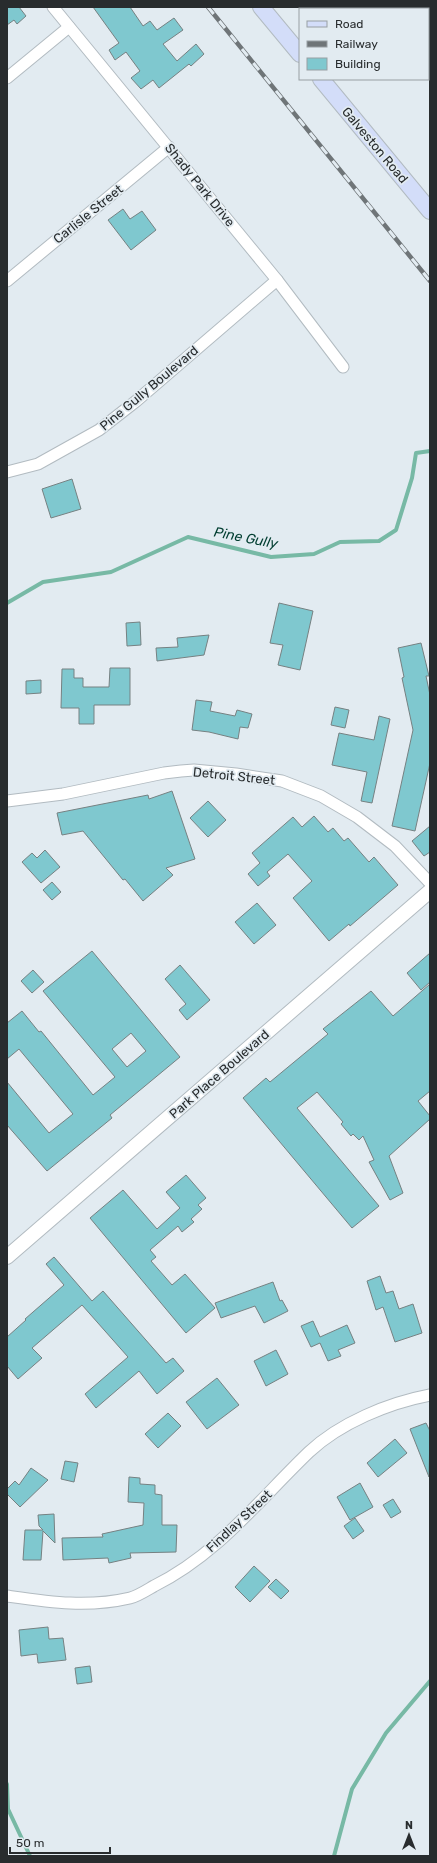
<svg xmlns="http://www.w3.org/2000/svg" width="437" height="1863" font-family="Rubik,sans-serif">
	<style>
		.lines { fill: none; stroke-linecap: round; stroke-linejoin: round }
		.stream { stroke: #77b9a5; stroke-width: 4 }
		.building { fill: #7fc8cf; stroke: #768182; fill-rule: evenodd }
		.minor-casing { stroke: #b2bbc1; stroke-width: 13 }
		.tertiary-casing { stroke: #b2bbc1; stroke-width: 16 }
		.secondary-casing { stroke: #b2bbc1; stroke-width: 18 }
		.minor { stroke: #fff; stroke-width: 11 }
		.tertiary { stroke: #fff; stroke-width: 14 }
		.secondary { stroke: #d3ddf9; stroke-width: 16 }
		.rail-casing { stroke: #6f7578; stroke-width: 4.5 }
		.rail { stroke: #e2ebf1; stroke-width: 3; stroke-dasharray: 9; stroke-linecap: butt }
		.labels { text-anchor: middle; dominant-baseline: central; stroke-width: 3.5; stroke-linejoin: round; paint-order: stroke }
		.street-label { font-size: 13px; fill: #282c2e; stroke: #e2ebf1 }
		.water-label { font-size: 14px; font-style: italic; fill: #003d30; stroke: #e2ebf1 }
	</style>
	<rect width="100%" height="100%" fill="#e2ebf1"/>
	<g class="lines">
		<!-- stream -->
		<g class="stream">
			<polyline points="7,603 43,582 111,572 188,537 271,557 314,554 340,542 379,541 396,530 412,478 416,453 430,451"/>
			<polyline points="7,1784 8,1809 30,1856"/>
			<polyline points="334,1856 352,1789 386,1733 430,1681"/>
		</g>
	</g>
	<!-- building -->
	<g class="building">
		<polygon points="7,7 19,7 26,16 17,24 14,20 7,25"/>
		<polygon points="93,7 130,7 143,26 150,21 157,30 174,18 183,30 163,44 177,61 196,44 204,54 191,66 189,64 159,88 153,80 141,89 131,78 140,71 126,52 115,60 109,50 119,43"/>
		<polygon points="123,209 130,219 142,211 156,230 131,250 108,220"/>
		<polygon points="72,479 81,509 51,518 42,489"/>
		<polygon points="279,603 313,611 300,670 278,665 283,645 270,643"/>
		<polygon points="140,622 141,645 127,646 126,623"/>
		<polygon points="209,635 204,655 157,661 156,648 178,647 177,638"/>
		<polygon points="421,643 429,676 426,676 430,695 430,763 415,831 392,826 413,730 402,678 404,677 398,648"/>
		<polygon points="110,668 130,668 130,705 94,705 94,724 79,724 79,708 61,708 62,669 74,669 74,678 83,678 83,687 109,687"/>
		<polygon points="41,680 41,693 26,694 26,681"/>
		<polygon points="196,700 212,702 210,711 235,716 237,710 252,714 248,728 240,727 238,739 209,732 192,730"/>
		<polygon points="335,707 349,710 345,728 331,725"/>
		<polygon points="379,716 390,719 372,803 361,801 367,772 332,765 339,733 374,740"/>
		<polygon points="172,791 195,859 166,868 173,875 143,901 125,879 123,880 83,831 62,835 57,813 148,795 149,799"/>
		<polygon points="208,801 226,820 208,837 190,818"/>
		<polygon points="314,816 328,832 333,828 344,841 348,838 369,862 374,857 398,885 350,926 349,924 329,941 293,898 312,881 288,854 267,872 270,876 258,886 248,874 260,863 252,853 293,817 302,827"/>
		<polygon points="430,826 430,852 424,856 412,841"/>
		<polygon points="45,850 60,867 41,883 22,862 32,853 37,858"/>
		<polygon points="52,882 61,892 52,900 43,890"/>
		<polygon points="257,903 276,925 254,944 235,922"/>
		<path d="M 92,951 L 180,1057 L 110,1115 L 112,1118 L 47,1171 L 7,1125 L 7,1082 L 49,1133 L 73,1114 L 19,1049 L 7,1059 L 7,1023 L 22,1011 L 39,1032 L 41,1031 L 93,1095 L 115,1077 L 43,991 ZM 131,1033 L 146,1051 L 127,1067 L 112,1049 Z"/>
		<polygon points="430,953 430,982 421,990 407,973"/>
		<polygon points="180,965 210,1000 187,1020 179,1010 186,1004 165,979"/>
		<polygon points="33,970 44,982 32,993 21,981"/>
		<polygon points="430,984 430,1091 418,1101 430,1116 430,1119 389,1156 403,1193 390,1200 369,1162 374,1160 363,1136 359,1140 353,1134 351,1136 341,1124 343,1122 317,1092 297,1108 379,1206 352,1228 243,1098 266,1078 270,1082 328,1034 323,1029 371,991 393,1016"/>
		<polygon points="186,1175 206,1198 198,1205 202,1209 191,1219 194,1222 182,1232 178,1226 150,1250 156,1257 151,1261 172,1285 185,1274 215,1308 186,1333 90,1218 123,1190 157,1229 180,1208 166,1192"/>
		<polygon points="54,1257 92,1301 103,1291 166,1363 173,1358 184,1371 157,1394 139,1371 96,1408 85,1394 128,1357 82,1305 32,1348 42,1358 18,1379 7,1366 7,1337 26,1320 25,1319 64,1285 46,1264"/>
		<polygon points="380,1276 386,1293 393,1291 399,1309 413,1304 422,1333 395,1342 383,1307 376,1310 367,1281"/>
		<polygon points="273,1282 280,1301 282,1300 288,1311 264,1323 255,1306 221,1318 215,1303"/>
		<polygon points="313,1321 320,1337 347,1325 355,1343 338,1350 341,1356 328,1361 320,1343 311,1347 301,1326"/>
		<polygon points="276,1350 288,1374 266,1386 254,1361"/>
		<polygon points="217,1378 239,1405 207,1429 186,1402"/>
		<polygon points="168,1413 181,1426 158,1448 145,1434"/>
		<polygon points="426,1423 430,1431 429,1477 410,1429"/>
		<polygon points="395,1439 407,1453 378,1477 367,1463"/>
		<polygon points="65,1461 78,1463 74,1482 61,1479"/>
		<polygon points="31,1468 48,1480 20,1507 7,1494 7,1489 15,1481 19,1485"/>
		<polygon points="129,1477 140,1478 140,1484 155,1485 155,1494 162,1495 162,1525 177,1525 176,1552 130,1553 131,1558 109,1563 108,1558 63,1560 62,1538 103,1537 102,1534 143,1525 144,1503 128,1502"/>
		<polygon points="360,1483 373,1507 350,1520 337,1497"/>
		<polygon points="393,1499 401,1512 391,1518 383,1505"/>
		<polygon points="54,1514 55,1543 43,1531 41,1560 23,1560 25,1530 43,1530 39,1526 38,1515"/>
		<polygon points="355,1518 364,1531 353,1539 344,1526"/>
		<polygon points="254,1566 270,1581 250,1602 235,1587"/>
		<polygon points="276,1579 289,1591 281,1599 268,1587"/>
		<polygon points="48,1627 49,1639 63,1638 66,1660 38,1663 37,1654 21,1656 19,1630"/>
		<polygon points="90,1666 92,1682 77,1684 75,1668"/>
	</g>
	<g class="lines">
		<!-- minor casing -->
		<g class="minor-casing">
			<g id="minor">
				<polyline points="53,7 277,280 343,367"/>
				<polyline points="7,78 69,27"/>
				<polyline points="7,281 169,147"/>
				<polyline points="7,472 38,464 99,430 135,402 277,280"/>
				<polyline points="7,801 63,794 164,773 181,771 194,770 236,774 282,781 321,796 357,817 395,846 430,883"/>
				<path d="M 7,1596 C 49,1602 87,1608 130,1598 C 138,1596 147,1590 154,1586 C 217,1555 259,1500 309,1452 C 340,1423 388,1403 430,1395"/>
			</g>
		</g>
		<!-- tertiary casing -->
		<g class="tertiary-casing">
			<polyline id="tertiary" points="7,1257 430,891"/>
		</g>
		<!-- secondary casing -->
		<g class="secondary-casing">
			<g id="secondary">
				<polyline points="261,7 300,54"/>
				<polyline points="321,79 430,211"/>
			</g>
		</g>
		<!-- minor -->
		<use href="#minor" class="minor"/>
		<!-- tertiary -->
		<use href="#tertiary" class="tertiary"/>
		<!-- secondary -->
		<use href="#secondary" class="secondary"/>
		<!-- rail casing -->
		<g class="rail-casing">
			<polyline id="rail" points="208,7 430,281"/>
		</g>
		<!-- rail -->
		<use href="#rail" class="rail"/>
	</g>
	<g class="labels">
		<!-- street labels -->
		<g class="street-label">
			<text transform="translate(375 145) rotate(50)">Galveston Road</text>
			<text transform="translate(200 185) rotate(51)">Shady Park Drive</text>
			<text transform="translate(88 214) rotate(-39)">Carlisle Street</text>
			<text transform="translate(149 388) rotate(-40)">Pine Gully Boulevard</text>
			<text transform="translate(234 776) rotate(6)">Detroit Street</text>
			<text transform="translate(219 1074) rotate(-41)">Park Place Boulevard</text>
			<text transform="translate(239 1521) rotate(-43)">Findlay Street</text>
		</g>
		<!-- water labels -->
		<g class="water-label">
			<text transform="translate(246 538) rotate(11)">Pine Gully</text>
		</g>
	</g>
	<!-- border -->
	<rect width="437" height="1863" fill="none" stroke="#282c2e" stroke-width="16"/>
	<!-- legend -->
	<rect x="299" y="8" width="130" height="72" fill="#e2ebf1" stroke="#989fa3"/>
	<rect x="307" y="21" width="20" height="6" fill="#d3ddf9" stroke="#989fa3"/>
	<text x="335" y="28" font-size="12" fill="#282c2e">Road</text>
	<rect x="307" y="41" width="20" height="6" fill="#6f7578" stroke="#989fa3"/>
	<text x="335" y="48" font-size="12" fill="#282c2e">Railway</text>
	<rect x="307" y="58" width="20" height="12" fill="#7fc8cf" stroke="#989fa3"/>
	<text x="335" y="68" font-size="12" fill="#282c2e">Building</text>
	<!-- north arrow -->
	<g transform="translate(409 1835)" stroke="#e2ebf1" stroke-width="3" paint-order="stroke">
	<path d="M0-3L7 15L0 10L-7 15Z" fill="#282c2e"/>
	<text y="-6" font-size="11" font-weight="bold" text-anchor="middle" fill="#282c2e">N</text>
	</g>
	<!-- scale -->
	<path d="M10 1847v6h100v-6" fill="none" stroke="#282c2e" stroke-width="2"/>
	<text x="16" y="1847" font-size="12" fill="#282c2e" stroke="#e2ebf1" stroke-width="3" paint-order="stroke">50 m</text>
</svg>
